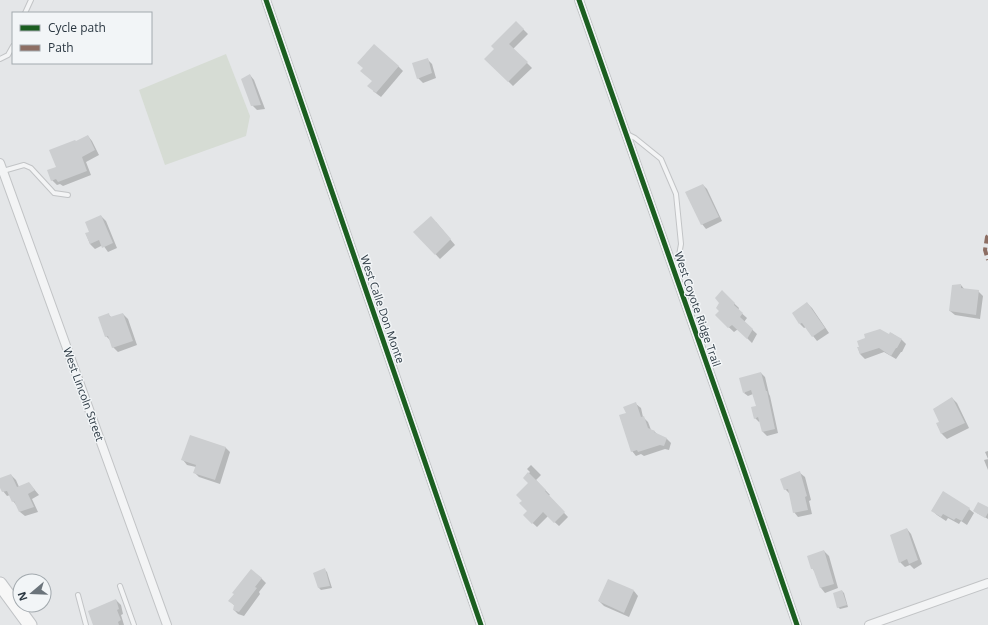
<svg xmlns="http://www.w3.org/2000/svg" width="988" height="625" font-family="'Open Sans',sans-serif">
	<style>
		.green { fill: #d6dcd4 }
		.shadow { fill: #0003 }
		.building { fill: #ccced0 }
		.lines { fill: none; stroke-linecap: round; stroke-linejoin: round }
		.lane-casing { stroke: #c2c4c6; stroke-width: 6 }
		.street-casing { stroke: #c2c4c6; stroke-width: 10 }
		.primary-casing { stroke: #c0c3c6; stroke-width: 15 }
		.lane { stroke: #f3f4f5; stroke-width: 4 }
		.street { stroke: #f3f4f5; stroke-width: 8 }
		.primary { stroke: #f7f7f7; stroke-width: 13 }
		.quiet { stroke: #8d6e63; stroke-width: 4; stroke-dasharray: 8 4; stroke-linecap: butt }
		.cycleway-casing { stroke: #f2f5f7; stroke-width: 8 }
		.cycleway { stroke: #1b5e20; stroke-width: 5 }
		.labels { text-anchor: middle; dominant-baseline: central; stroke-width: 3; stroke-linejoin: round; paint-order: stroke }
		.street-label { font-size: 11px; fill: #2a3741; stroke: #f2f5f7 }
	</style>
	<rect width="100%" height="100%" fill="#e4e6e8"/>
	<!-- green -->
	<polygon class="green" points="226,54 250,116 246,136 165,165 139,90"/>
	<!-- shadow -->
	<g class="shadow">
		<polygon points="516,22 528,34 513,49 532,68 513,86 486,59 495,49"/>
		<polygon points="427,59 432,64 436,78 423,83 418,78"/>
		<polygon points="398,66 403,71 381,97 373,91 373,81"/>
		<polygon points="250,75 254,80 265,109 257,110 252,105"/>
		<polygon points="88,136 92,141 99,155 86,162 91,175 63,186 60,184 57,185 52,180 57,167"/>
		<polygon points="703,185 707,189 722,221 706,229 702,224"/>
		<polygon points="101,216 106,221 117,248 108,252 103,245 95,249 90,244 86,234 90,232"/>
		<polygon points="436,222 455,245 440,259 415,232"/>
		<polygon points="961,285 965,290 978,291 983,296 980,319 955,315 950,311"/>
		<polygon points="722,292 739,308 738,310 747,318 744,322 757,334 752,343 738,329 734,332 721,320 720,311"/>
		<polygon points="807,303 812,308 829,333 817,341 806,327 804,328 800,324"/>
		<polygon points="108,314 112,318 123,314 128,319 137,345 118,352 113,347 111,341 106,336"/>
		<polygon points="891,333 902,340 906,344 902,352 901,352 896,359 884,352 865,359 860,354 858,348 889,336"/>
		<polygon points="761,373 765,377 769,394 770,396 778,433 767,436 763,432 760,421 759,422 755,418 757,407 753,394 748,396 744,393"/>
		<polygon points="952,398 957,403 969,428 947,439 942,434 937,424 941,422"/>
		<polygon points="636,404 641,408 643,417 648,422 651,430 654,431 658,435 667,439 671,443 669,450 665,449 644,456 641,454 636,456 632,451 627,414"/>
		<polygon points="225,447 230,452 220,484 199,477 194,472 196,467 187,465 183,460"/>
		<polygon points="988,451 988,470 984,460 988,459 985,452"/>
		<polygon points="531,465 541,475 536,480 550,495 548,496 568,517 559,526 548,516 537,527 524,515 528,511 523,501 529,483 524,478 530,472 527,469"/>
		<polygon points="800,473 805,477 811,500 809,501 812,514 798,517 794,512 790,494 785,489"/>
		<polygon points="11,475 16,480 19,487 29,483 39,495 32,499 38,512 25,516 20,512 17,506 13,501 10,495 7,496 3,491 0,485 0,479"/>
		<polygon points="988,508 988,519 977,513"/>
		<polygon points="969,509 974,513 967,525 961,521 959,524 948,518 946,521 937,515 932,510"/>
		<polygon points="907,529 911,534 922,564 914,569 910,565 905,567 900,562"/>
		<polygon points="824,551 829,556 838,588 825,593 821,588 815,572 812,568"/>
		<polygon points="325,570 327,572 332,588 321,590 319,588"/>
		<polygon points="261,578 266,583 259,592 260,594 244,616 238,614 234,610 235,606 230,601"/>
		<polygon points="634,591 638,596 629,617 604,606 599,601"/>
		<polygon points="842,591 844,593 848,607 840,609 838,607"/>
		<polygon points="116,600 121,605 123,614 121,615 124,625 94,625"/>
	</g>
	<!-- building -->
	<g class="building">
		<polygon points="516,21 524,29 509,44 528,62 508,82 484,59 494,49 491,46"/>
		<polygon points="374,44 399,66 376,93 367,86 372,81 360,71 363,68 357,63"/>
		<polygon points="428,58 432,73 417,79 412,63"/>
		<polygon points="250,74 261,105 251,106 241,79"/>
		<polygon points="88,135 95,150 82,157 87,171 58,182 56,179 51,181 47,170 56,167 49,150 75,140 76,141"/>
		<polygon points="703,184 719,217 701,225 685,192"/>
		<polygon points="101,215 113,243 102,248 99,240 90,244 85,233 89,232 85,222"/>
		<polygon points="431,216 451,239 435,255 413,232"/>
		<polygon points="961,284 961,288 979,290 976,315 949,311 952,285"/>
		<polygon points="722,290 735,303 734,305 743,313 740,317 753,329 747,339 732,325 728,328 715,315 719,311 716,308 719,303 715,298"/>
		<polygon points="807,302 825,328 812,337 802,323 799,324 792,313"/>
		<polygon points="109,313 110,317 123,313 133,341 112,348 108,336 105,337 98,317"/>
		<polygon points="880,329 889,334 890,332 902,339 897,348 896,348 891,356 879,348 860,354 857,347 859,347 857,341 865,338 864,334"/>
		<polygon points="761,372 766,391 767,391 775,429 762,432 758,417 754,419 751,407 756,406 751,390 743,393 739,378"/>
		<polygon points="952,397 965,423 941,434 936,423 939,422 933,409"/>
		<polygon points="636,402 641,417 644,416 648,428 655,431 654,432 667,438 664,446 660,445 638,452 637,450 631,452 619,415 626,413 623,407"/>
		<polygon points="190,435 226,447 215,480 193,473 196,465 181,460"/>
		<polygon points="800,471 807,496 805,497 808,510 793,513 788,489 784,490 780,479"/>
		<polygon points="528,472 546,490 545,491 565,512 554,523 543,512 532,524 523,515 527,511 519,503 522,501 516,495 528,483 523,478"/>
		<polygon points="11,474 17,487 29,482 35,490 28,494 34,507 19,512 14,501 12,502 7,491 2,492 0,488 0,478"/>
		<polygon points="943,491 970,508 962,521 956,518 954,520 943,514 941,517 931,511"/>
		<polygon points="978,502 988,507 988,513 985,518 973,511"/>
		<polygon points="907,528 918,560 909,564 907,559 899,563 890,535"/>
		<polygon points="824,550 834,584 820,588 813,569 811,569 807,556"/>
		<polygon points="325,568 330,586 318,588 313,573"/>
		<polygon points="251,569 262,578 255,587 257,588 239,612 233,610 234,605 228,601 234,594 232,593"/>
		<polygon points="608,579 634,590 624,613 598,601"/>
		<polygon points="842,590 847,605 837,608 833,593"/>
		<polygon points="116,599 119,609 117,610 121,620 118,622 119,625 93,625 88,611"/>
	</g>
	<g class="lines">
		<!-- lane casing -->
		<g class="lane-casing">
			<g id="lane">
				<polyline points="25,13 31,0"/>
				<polyline points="0,59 8,55 13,46"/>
				<polyline points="627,134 635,138 661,159 676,194 681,244 676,272"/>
				<polyline points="3,171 24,165 31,168 54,193 68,195"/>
				<polyline points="120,586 134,625"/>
				<polyline points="78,595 86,625"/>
			</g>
		</g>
		<!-- street casing -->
		<g class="street-casing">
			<g id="street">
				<polyline points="266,0 481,625"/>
				<polyline points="579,0 739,456 797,625"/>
				<polyline points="0,163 167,625"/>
				<polyline points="869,625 988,583"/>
			</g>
		</g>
		<!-- primary casing -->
		<g class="primary-casing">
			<polyline id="primary" points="0,584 30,625"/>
		</g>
		<!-- lane -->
		<use href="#lane" class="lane"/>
		<!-- street -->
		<use href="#street" class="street"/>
		<!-- primary -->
		<use href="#primary" class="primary"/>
		<!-- quiet -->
		<polyline class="quiet" points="988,236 987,237 985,250 988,260"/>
		<!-- cycleway casing -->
		<g class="cycleway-casing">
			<g id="cycleway">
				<polyline points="266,0 481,625"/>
				<polyline points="579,0 739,456 797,625"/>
			</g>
		</g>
		<!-- cycleway -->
		<use href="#cycleway" class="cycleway"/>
	</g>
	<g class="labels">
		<!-- street labels -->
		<g class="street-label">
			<text transform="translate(383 309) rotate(71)">West Calle Don Monte</text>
			<text transform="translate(698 309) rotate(71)">West Coyote Ridge Trail</text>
			<text transform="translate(84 394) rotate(70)">West Lincoln Street</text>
		</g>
	</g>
	<!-- legend -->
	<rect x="12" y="12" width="140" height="52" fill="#f2f5f7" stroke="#a2a9ae"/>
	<rect x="20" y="25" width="20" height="6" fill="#1b5e20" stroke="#a2a9ae"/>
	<text x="48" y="32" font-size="12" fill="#2a3741">Cycle path</text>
	<rect x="20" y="45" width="20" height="6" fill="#8d6e63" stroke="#a2a9ae"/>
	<text x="48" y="52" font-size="12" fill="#2a3741">Path</text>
	<!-- north arrow -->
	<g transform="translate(32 593) rotate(251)"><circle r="19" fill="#f2f5f7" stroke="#a2a9ae"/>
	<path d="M0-3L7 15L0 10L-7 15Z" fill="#6b747b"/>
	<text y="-6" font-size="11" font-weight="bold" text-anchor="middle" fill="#2a3741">N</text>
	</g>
</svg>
